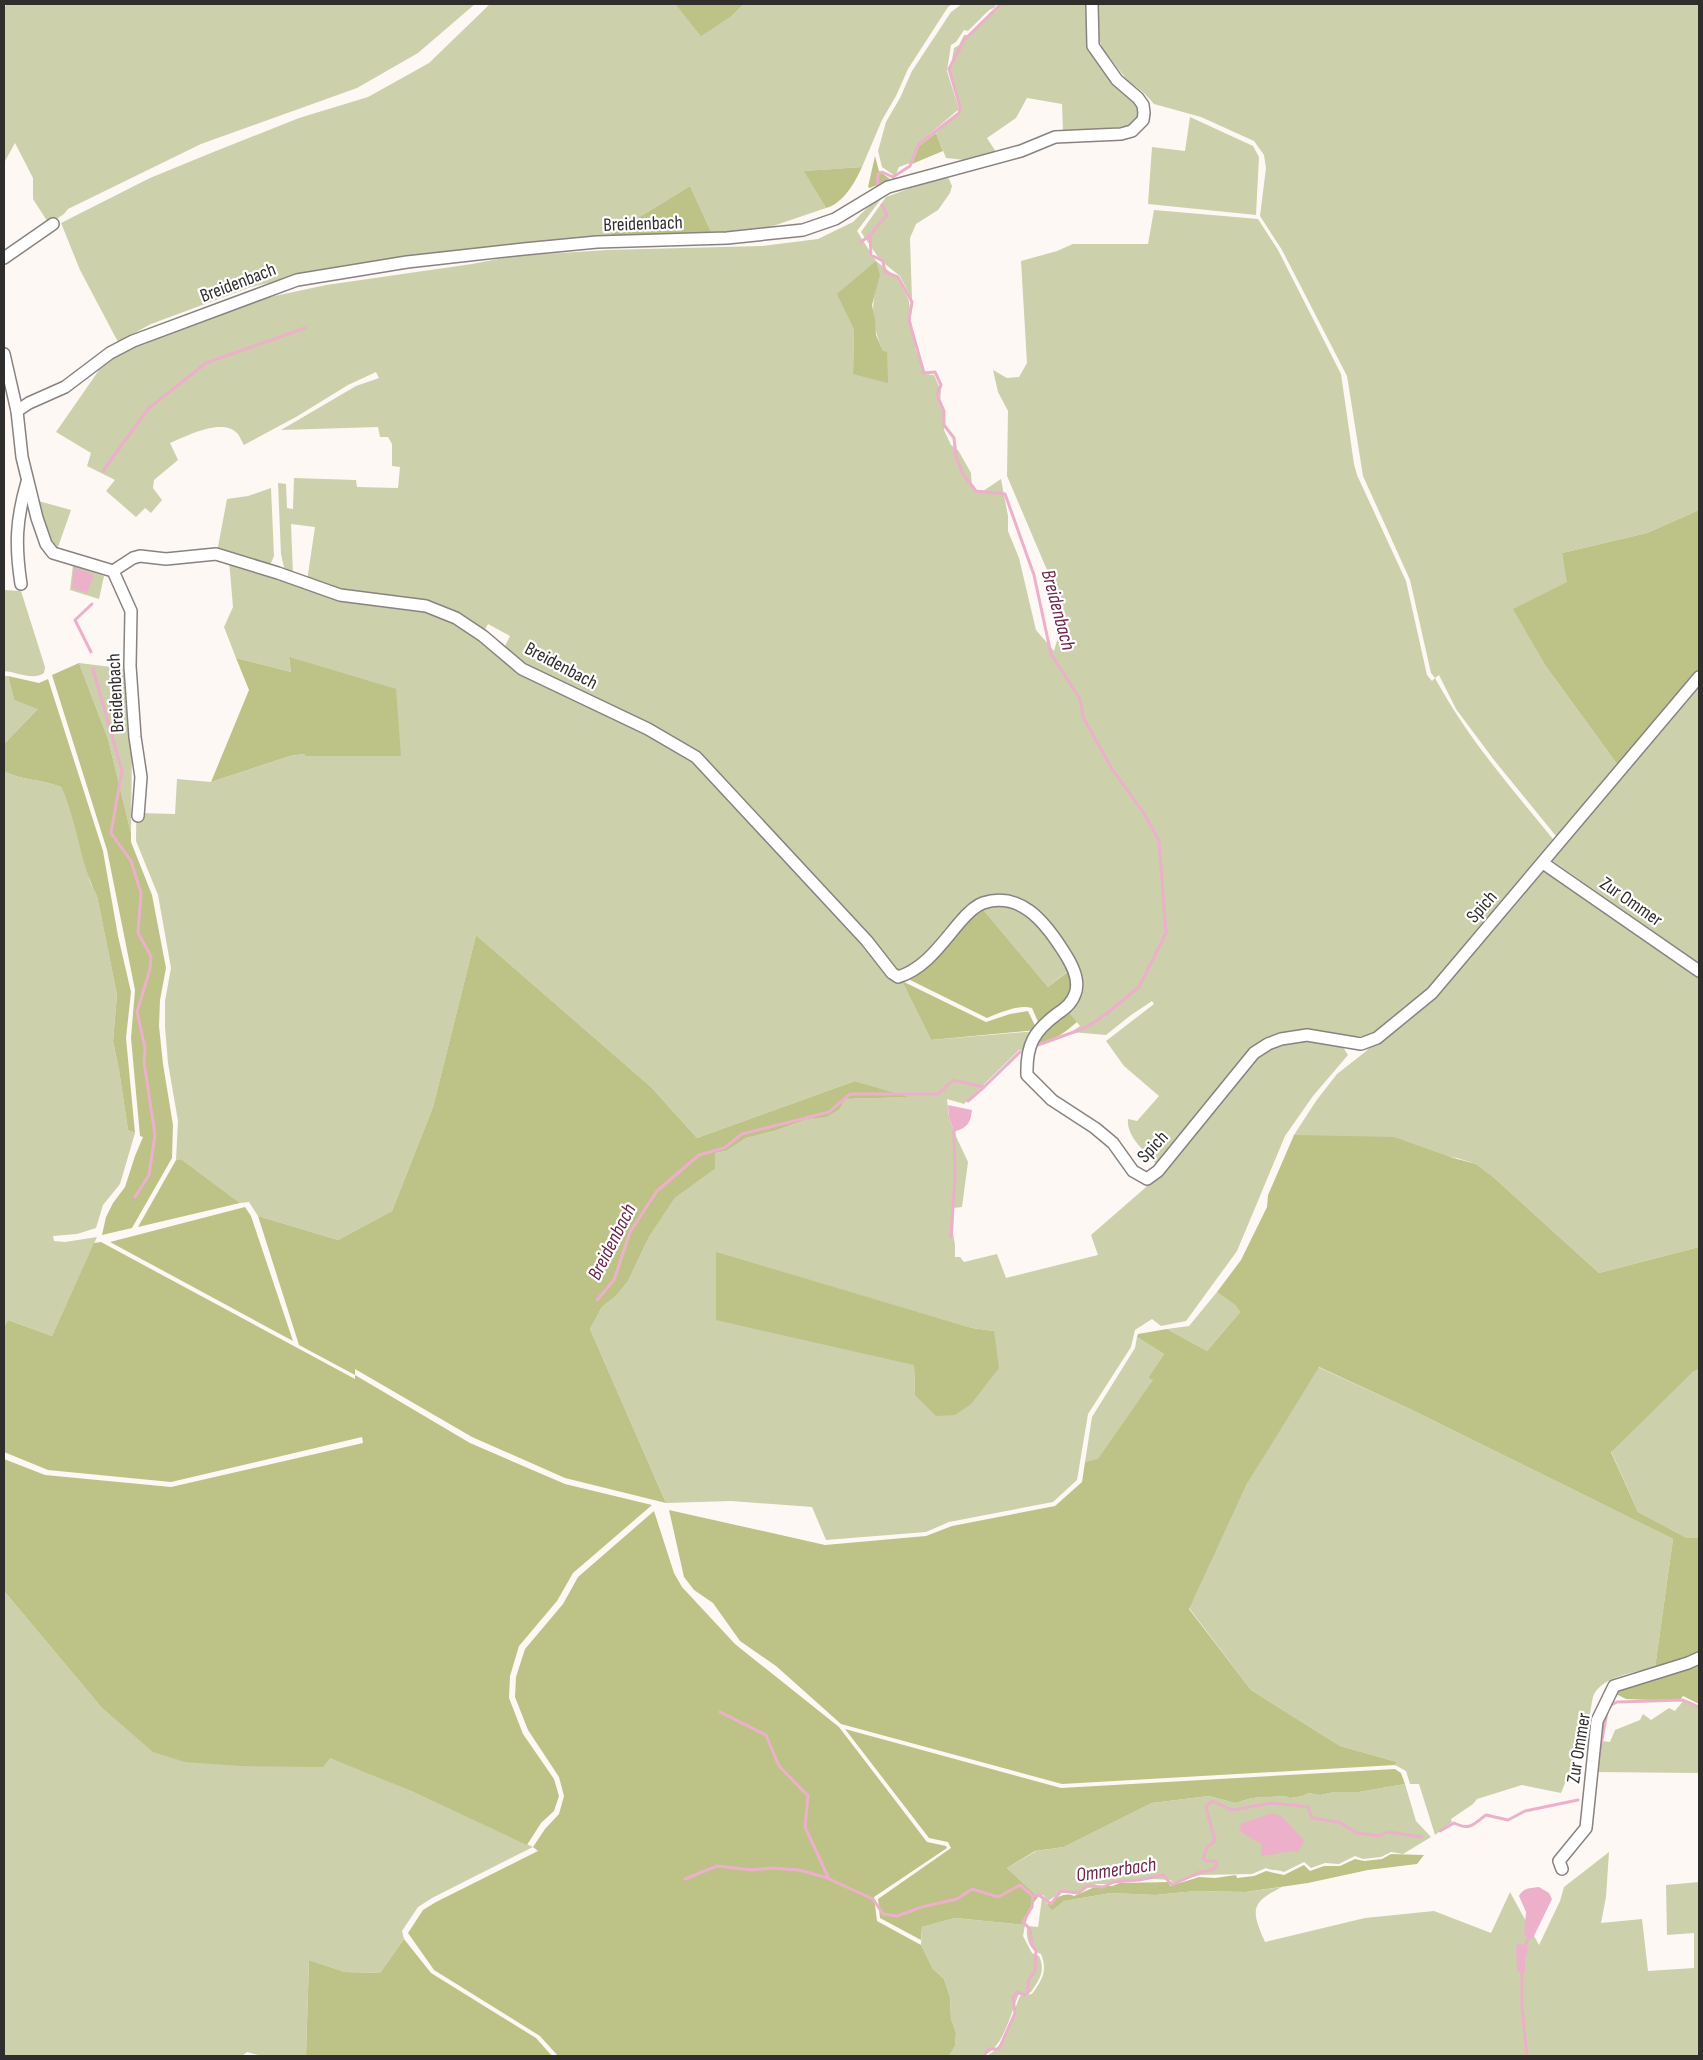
<svg xmlns="http://www.w3.org/2000/svg" width="1703" height="2060" font-family="'Sofia Sans Condensed',sans-serif">
	<style>
		.green { fill: #ccd0ab; fill-rule: evenodd }
		.forest { fill: #bdc287 }
		.water { fill: #edb0cb }
		.lines { fill: none; stroke-linecap: round; stroke-linejoin: round }
		.stream { stroke: #edb0cb; stroke-width: 3 }
		.street-casing { stroke: #888380; stroke-width: 14 }
		.street { stroke: #fff; stroke-width: 11 }
		.labels { text-anchor: middle; dominant-baseline: central; stroke-width: 4.5; stroke-linejoin: round; paint-order: stroke }
		.street-label { font-size: 19px; fill: #302e2d; stroke: #fff }
		.water-label { font-size: 20px; font-style: italic; fill: #6c254a; stroke: #fff }
	</style>
	<rect width="100%" height="100%" fill="#fef8f5"/>
	<!-- green -->
	<g class="green">
		<polygon points="7,4 475,4 418,53 357,88 201,144 68,209 64,214 49,224 33,199 33,178 15,143 4,163 4,8"/>
		<polygon points="490,4 675,4 701,35 732,16 744,4 952,4 948,7 908,69 896,96 882,120 862,167 805,171 826,208 761,230 712,234 690,186 605,238 324,271 251,287 151,324 118,342 80,270 61,223 150,178 206,155 299,118 368,97 429,63"/>
		<polygon points="962,4 997,4 994,8 989,10 968,31 964,30 956,42 951,45 947,71 959,109 917,145 910,163 899,167 895,176 882,167 878,151 886,122 900,98 912,71 951,12"/>
		<polygon points="1001,4 1088,4 1088,38 1094,57 1108,76 1137,102 1140,111 1138,120 1130,126 1063,132 1062,104 1027,98 1016,118 987,138 998,155 974,161 946,158 936,133 961,110 950,71 954,48 959,45 964,35 968,35 983,23 990,13 996,11"/>
		<path d="M 1097,4 L 1699,4 L 1699,510 L 1647,533 L 1562,553 L 1568,582 L 1514,609 L 1545,665 L 1620,768 L 1560,841 L 1494,760 L 1456,709 L 1439,675 L 1435,678 C 1468,739 1513,790 1557,844 L 1440,979 L 1389,1025 L 1368,1036 L 1263,1041 L 1157,1165 C 1146,1152 1126,1137 1128,1119 L 1137,1121 L 1159,1096 L 1124,1066 L 1106,1041 L 1154,1004 L 1152,1001 L 1131,1015 L 1106,1035 L 1071,1032 L 1080,1026 L 1063,1005 L 1074,966 L 1048,987 L 981,907 L 973,901 L 909,972 L 896,971 L 703,759 L 546,679 L 503,650 L 510,636 L 488,624 L 483,633 C 456,618 432,602 402,596 C 388,593 374,599 360,596 C 342,593 324,586 307,581 L 315,527 L 291,524 L 293,575 L 285,572 L 281,554 L 278,483 L 286,484 L 287,508 L 293,509 L 294,478 L 356,480 L 357,487 L 398,488 L 400,467 L 392,466 L 392,444 L 388,437 L 380,437 L 378,427 L 281,430 L 356,386 L 379,378 L 376,372 L 348,385 L 296,417 L 244,445 C 242,442 240,437 238,434 C 222,417 188,436 170,443 L 178,460 L 154,480 L 153,488 L 162,500 L 151,513 L 145,508 L 136,517 L 106,491 L 115,480 L 87,466 L 91,453 L 56,432 L 99,370 L 122,352 L 162,333 L 256,300 L 326,285 L 472,264 L 514,256 L 607,250 L 761,246 L 818,239 L 853,222 L 870,205 L 881,199 L 857,231 L 876,261 L 899,279 L 909,301 L 912,330 L 916,351 L 925,374 L 934,375 L 941,391 L 940,401 L 945,418 L 944,430 L 951,445 L 958,450 L 971,473 L 972,488 L 980,493 L 1001,479 L 1008,516 L 1008,531 L 1019,558 L 1036,630 L 1054,651 L 1059,634 L 1047,570 L 1007,476 L 1008,411 L 998,392 L 993,370 L 1007,378 L 1019,377 L 1027,363 L 1021,261 L 1057,251 L 1073,244 L 1148,244 L 1154,210 L 1258,219 L 1278,250 L 1341,374 L 1354,464 L 1357,475 L 1406,581 L 1427,675 L 1432,681 L 1435,678 L 1431,673 L 1410,580 L 1363,476 L 1347,376 L 1282,250 L 1260,216 L 1266,168 L 1264,155 L 1254,141 L 1201,117 L 1154,104 L 1144,93 L 1127,80 L 1102,48 L 1097,33 ZM 880,275 C 870,303 871,324 883,351 L 853,373 L 854,329 Z"/>
		<polygon points="1190,117 1253,146 1259,157 1256,215 1148,204 1152,147 1185,151"/>
		<polygon points="944,176 949,179 952,186 950,193 938,210 916,224 910,238 912,300 900,276 880,260 861,232 886,197"/>
		<polygon points="271,488 274,556 271,563 266,565 217,552 227,499 248,496"/>
		<polygon points="35,500 71,510 57,550 52,547"/>
		<path d="M 229,560 L 302,586 L 413,607 L 454,622 L 476,637 L 509,666 L 644,731 L 691,759 L 737,803 L 866,948 L 902,981 L 931,1040 L 1037,1031 L 1023,1051 L 1019,1050 L 964,1104 L 947,1099 L 949,1117 L 954,1132 L 968,1162 L 962,1207 L 954,1208 L 953,1233 L 955,1245 L 955,1257 L 960,1257 L 964,1262 L 997,1254 L 1006,1278 L 1098,1255 L 1091,1235 L 1145,1188 L 1217,1099 L 1252,1061 L 1264,1051 L 1288,1043 L 1310,1040 L 1343,1047 L 1348,1055 L 1313,1096 L 1285,1136 L 1237,1251 L 1186,1321 L 1161,1326 L 1152,1319 L 1135,1330 L 1131,1347 L 1088,1414 L 1077,1480 L 1053,1502 L 949,1522 L 926,1532 L 826,1540 L 812,1507 L 731,1501 L 666,1503 L 590,1329 L 602,1307 L 617,1295 L 628,1281 L 649,1237 L 675,1198 L 715,1169 L 715,1153 L 726,1151 L 746,1138 L 774,1131 L 808,1119 L 826,1116 L 840,1109 L 845,1099 L 906,1097 L 855,1081 L 697,1138 L 651,1087 L 476,935 L 433,1107 L 392,1211 L 338,1240 L 258,1216 L 249,1202 L 240,1203 L 181,1159 L 176,1160 L 178,1121 L 168,1063 L 165,1027 L 165,1001 L 171,968 L 158,895 L 136,841 L 137,774 L 139,813 L 175,814 L 177,779 L 211,782 L 290,756 L 304,754 L 305,756 L 401,756 L 289,658 L 291,672 L 236,658 L 224,627 L 233,607 ZM 716,1253 L 972,1328 L 994,1331 L 915,1395 L 914,1365 Z"/>
		<polygon points="73,565 104,576 99,599 70,590"/>
		<path d="M 4,590 L 21,591 L 45,667 L 44,673 C 33,681 17,672 4,671 Z"/>
		<polygon points="79,663 128,669 132,746 131,833 108,739"/>
		<polygon points="4,676 8,676 14,700 39,708 4,744"/>
		<polygon points="1699,686 1699,963 1550,859"/>
		<path d="M 4,771 C 21,781 42,779 61,787 L 71,809 L 90,882 L 97,896 L 117,995 L 113,1041 L 119,1070 L 128,1130 L 135,1133 L 120,1184 L 103,1205 L 96,1228 L 77,1234 L 53,1236 L 54,1241 L 65,1242 L 97,1237 L 52,1336 L 8,1320 L 4,1327 Z"/>
		<polygon points="1545,865 1699,974 1699,1247 1599,1273 1492,1176 1476,1164 1457,1158 1294,1135 1316,1101 1337,1074 1365,1052 1393,1026"/>
		<polygon points="1217,1292 1236,1306 1240,1312 1207,1351 1167,1329 1189,1326"/>
		<polygon points="1137,1337 1164,1354 1148,1378 1154,1380 1098,1460 1085,1462 1092,1417 1135,1348"/>
		<path d="M 1318,1367 L 1412,1410 L 1673,1539 L 1655,1668 C 1638,1671 1599,1677 1593,1697 C 1589,1713 1589,1732 1587,1748 L 1576,1756 L 1561,1793 L 1522,1785 L 1477,1799 L 1473,1804 L 1451,1819 L 1452,1822 L 1435,1835 L 1419,1784 L 1410,1784 L 1406,1771 L 1395,1765 L 1397,1762 L 1340,1746 L 1251,1690 L 1189,1608 L 1247,1484 Z"/>
		<polygon points="1699,1369 1699,1538 1687,1538 1638,1512 1611,1451 1693,1372"/>
		<polygon points="4,1591 102,1708 154,1752 330,1757 411,1791 533,1847 432,1898 418,1907 402,1931 404,1939 380,1973 345,1972 309,1960 306,2056 262,2056 247,2052 242,2056 4,2056"/>
		<polygon points="1684,1700 1699,1707 1699,1773 1593,1772 1598,1744 1602,1741 1610,1742 1615,1730 1640,1720 1643,1714 1651,1720 1669,1708 1675,1711"/>
		<path d="M 1405,1784 L 1416,1821 L 1431,1837 L 1403,1854 L 1391,1852 L 1381,1857 L 1363,1859 L 1355,1856 L 1339,1864 L 1325,1863 L 1311,1868 L 1304,1862 L 1284,1872 C 1277,1869 1272,1871 1266,1868 L 1252,1874 L 1201,1875 L 1172,1883 L 1171,1880 L 1153,1879 L 1120,1881 L 1111,1884 L 1097,1884 L 1074,1893 C 1065,1889 1056,1896 1048,1901 L 1043,1895 L 1038,1897 L 1007,1868 L 1036,1851 L 1064,1847 L 1152,1803 L 1209,1796 L 1235,1803 L 1252,1798 L 1285,1796 L 1290,1798 L 1303,1796 L 1308,1793 L 1320,1795 L 1335,1792 L 1359,1792 Z"/>
		<path d="M 1609,1852 L 1606,1897 L 1601,1923 L 1642,1919 L 1648,1971 L 1694,1968 L 1694,1933 L 1667,1935 L 1666,1885 L 1699,1882 L 1699,2056 L 987,2056 C 1009,2042 1010,2018 1020,1996 L 1032,1994 C 1042,1980 1048,1971 1041,1954 C 1028,1949 1026,1938 1027,1926 L 1038,1927 L 1042,1898 L 1052,1909 L 1064,1901 L 1111,1893 L 1155,1895 L 1196,1891 L 1247,1892 L 1282,1887 C 1250,1903 1251,1910 1265,1942 L 1365,1918 L 1434,1911 L 1491,1933 L 1510,1892 L 1539,1945 L 1560,1901 L 1564,1887 Z"/>
		<path d="M 955,1918 L 1025,1925 L 1023,1936 L 1032,1953 L 1039,1956 C 1046,1971 1039,1980 1031,1992 L 1019,1994 C 1011,2011 1003,2052 981,2056 C 971,2058 959,2056 949,2056 L 955,2046 L 956,2033 L 951,2019 L 950,1997 L 944,1979 L 933,1969 L 921,1945 L 922,1927 Z"/>
	</g>
	<!-- forest -->
	<g class="forest">
		<polygon points="675,4 744,4 732,16 701,36"/>
		<polygon points="936,133 943,151 912,164 919,146"/>
		<polygon points="875,156 879,171 890,179 870,188 868,187"/>
		<path d="M 862,167 C 855,182 844,203 826,208 L 804,171 Z"/>
		<polygon points="690,186 712,234 605,238"/>
		<polygon points="876,261 880,275 872,305 875,319 876,335 883,351 887,352 888,383 853,374 854,329 837,294"/>
		<polygon points="1699,510 1699,673 1620,768 1545,665 1513,609 1567,582 1562,553 1647,533"/>
		<polygon points="289,657 396,689 401,756 305,756 304,754 290,756 211,782 249,690 236,658 291,672"/>
		<polygon points="79,663 108,739 131,833 131,842 152,895 166,968 160,1000 159,1026 163,1064 173,1125 172,1158 132,1228 102,1235 106,1217 113,1203 125,1187 135,1156 143,1137 140,1136 131,1038 135,990 107,850 52,675"/>
		<path d="M 8,676 L 39,683 L 48,679 L 103,851 L 118,936 L 131,992 L 126,1038 L 135,1133 L 128,1130 L 119,1070 L 113,1041 L 117,995 L 97,896 C 79,861 78,822 61,787 C 42,779 21,781 4,771 L 4,744 L 38,709 L 14,700 Z"/>
		<path d="M 981,907 L 1048,987 L 1075,966 L 1073,992 L 1063,1005 L 1077,1022 C 1064,1033 1052,1043 1033,1044 L 1042,1031 L 1032,1008 C 1019,1004 1000,1013 987,1018 L 904,977 Z"/>
		<polygon points="476,935 651,1087 697,1138 855,1081 908,1097 845,1099 840,1109 826,1117 808,1119 774,1131 746,1138 726,1151 715,1153 715,1169 675,1198 649,1237 628,1281 617,1295 602,1307 590,1329 666,1503 565,1478 472,1437 355,1369 355,1375 470,1443 565,1484 652,1505 573,1573 557,1601 519,1646 510,1676 509,1698 523,1734 554,1779 559,1796 554,1811 541,1823 527,1845 411,1791 330,1758 323,1767 242,1766 185,1762 153,1752 102,1708 4,1591 4,1459 45,1475 171,1487 363,1443 362,1437 171,1482 48,1470 4,1452 4,1327 8,1320 52,1336 94,1243 101,1242 355,1379 355,1375 299,1345 258,1216 338,1240 392,1211 433,1107"/>
		<polygon points="902,981 986,1022 1010,1014 1028,1011 1037,1030 931,1040"/>
		<polygon points="1294,1135 1394,1137 1450,1157 1476,1164 1492,1176 1599,1273 1699,1247 1699,1369 1693,1372 1611,1452 1638,1512 1687,1538 1699,1538 1699,1652 1655,1668 1673,1539 1412,1410 1319,1367 1247,1484 1189,1609 1251,1690 1340,1746 1397,1762 1395,1765 1062,1784 841,1724 776,1666 740,1641 713,1603 694,1590 684,1577 669,1510 825,1545 926,1536 952,1526 1055,1506 1082,1482 1085,1462 1098,1459 1153,1380 1148,1378 1164,1354 1137,1337 1138,1334 1167,1329 1207,1351 1240,1312 1236,1306 1217,1292 1241,1260 1267,1207 1268,1195"/>
		<polygon points="176,1160 181,1159 240,1203 138,1227"/>
		<polygon points="245,1207 251,1216 293,1341 110,1242"/>
		<polygon points="716,1252 972,1328 994,1331 999,1368 971,1404 955,1415 936,1416 915,1395 914,1365 716,1320"/>
		<polygon points="654,1511 674,1573 682,1587 735,1644 839,1727 927,1842 946,1846 947,1848 874,1897 877,1921 921,1945 933,1969 944,1979 950,1997 951,2019 956,2033 955,2046 949,2056 558,2056 540,2036 434,1970 408,1933 423,1910 436,1902 538,1851 533,1847 545,1829 559,1814 564,1796 559,1777 528,1730 515,1697 516,1677 525,1649 563,1604 578,1577"/>
		<polygon points="1699,1662 1699,1704 1683,1696 1679,1701 1626,1699 1610,1691"/>
		<polygon points="845,1729 1061,1788 1395,1769 1401,1773 1405,1784 1359,1792 1335,1792 1320,1795 1308,1793 1303,1796 1290,1798 1285,1796 1252,1798 1235,1803 1209,1796 1152,1803 1064,1847 1035,1851 1007,1868 1038,1897 1031,1906 1025,1925 955,1918 922,1927 921,1940 880,1918 878,1899 951,1848 948,1842 929,1838"/>
		<path d="M 1391,1854 L 1424,1855 L 1417,1864 L 1368,1870 L 1308,1883 L 1246,1892 L 1196,1891 L 1155,1895 L 1111,1893 L 1064,1901 L 1052,1910 L 1047,1904 C 1055,1899 1064,1891 1074,1896 L 1097,1886 L 1112,1886 L 1120,1883 L 1169,1882 L 1170,1886 L 1199,1877 L 1215,1878 L 1236,1875 L 1237,1878 L 1254,1876 L 1266,1871 L 1284,1875 L 1304,1865 L 1310,1871 L 1324,1866 L 1340,1866 L 1355,1859 L 1364,1861 L 1382,1859 Z"/>
		<polygon points="404,1939 431,1973 536,2038 552,2056 306,2056 309,1960 345,1972 380,1973"/>
	</g>
	<!-- water -->
	<g class="water">
		<polygon points="74,567 94,575 87,593 72,588"/>
		<path d="M 948,1105 L 972,1110 C 970,1125 967,1127 954,1132 L 949,1117 Z"/>
		<path d="M 1273,1813 L 1281,1816 L 1304,1840 L 1303,1844 L 1298,1852 C 1284,1849 1274,1857 1261,1855 L 1261,1844 L 1241,1832 L 1239,1828 L 1242,1823 Z"/>
		<path d="M 1539,1887 L 1549,1893 L 1552,1899 L 1534,1936 L 1531,1939 L 1526,1937 L 1524,1933 L 1526,1912 L 1519,1896 C 1523,1888 1530,1888 1539,1887 Z"/>
		<polygon points="1519,1944 1525,1945 1529,1950 1525,1957 1525,1972 1522,1975 1517,1970 1516,1946"/>
	</g>
	<g class="lines">
		<!-- stream -->
		<g class="stream">
			<polyline points="877,189 878,174 882,172 893,177 910,166 918,145 959,113 960,107 949,69 964,40 1001,4"/>
			<polyline points="882,205 887,215 870,235 871,255 883,261 885,272 898,277 912,302 909,320 924,373 935,372 941,385 937,395 944,411 944,425 954,438 956,457 963,474 976,491 1005,494 1034,575 1051,654 1080,699 1083,717 1112,769 1145,815 1159,841 1166,933 1139,987 1105,1015 1085,1028 1038,1045"/>
			<polyline points="861,242 870,235"/>
			<polyline points="103,471 148,409 206,363 305,328"/>
			<polyline points="91,652 75,620 92,604"/>
			<polyline points="93,669 122,771 111,833 131,861 141,893 138,933 151,956 150,969 137,1012 145,1048 144,1062 155,1135 149,1175 135,1197"/>
			<polyline points="968,1101 984,1087"/>
			<polyline points="951,1237 955,1177 954,1130"/>
			<polyline points="597,1300 614,1280 630,1232 657,1191 699,1155 724,1148 742,1134 829,1112 850,1094 938,1094 953,1080 984,1087 1020,1052"/>
			<polyline points="1609,1706 1617,1702 1683,1700 1699,1707"/>
			<polyline points="720,1712 766,1735 779,1766 808,1796 805,1827 829,1879 873,1899 883,1914 897,1916 922,1907 957,1899 972,1889 998,1897 1020,1885 1033,1896"/>
			<polyline points="1598,1762 1607,1712"/>
			<path d="M 1440,1831 L 1454,1823 C 1471,1831 1473,1824 1486,1815 L 1508,1820 L 1525,1811 L 1578,1800"/>
			<polyline points="685,1879 717,1866 752,1870 772,1868 799,1870 828,1878"/>
			<polyline points="1524,1949 1529,1936"/>
			<polyline points="1522,1972 1522,2007 1527,2056"/>
			<polyline points="984,2056 988,2049 999,2049 1015,2013 1013,1997 1017,1992 1024,1995 1028,1993 1028,1981 1035,1971 1036,1951 1032,1945 1030,1929 1023,1922 1032,1907 1033,1896 1039,1895 1051,1904 1061,1891 1078,1893 1088,1886 1103,1887 1114,1882 1139,1880 1163,1875 1172,1885 1200,1872 1212,1870 1217,1866 1215,1861 1207,1861 1203,1858 1207,1847 1215,1841 1206,1807 1212,1801 1232,1810 1272,1803 1308,1807 1312,1818 1339,1822 1357,1833 1379,1836 1388,1832 1422,1837"/>
		</g>
		<!-- street casing -->
		<g class="street-casing">
			<g id="street">
				<polyline points="4,258 53,224"/>
				<polyline points="4,354 17,411 22,457 37,518 46,544 53,553 113,571 131,611 130,666 135,737 141,777 138,816"/>
				<polyline points="17,411 29,403 65,387 110,353 133,341 297,280 407,262 524,249 597,242 727,238 803,230 835,219 888,187 1021,151 1055,137 1121,134 1132,131 1143,120 1144,113 1143,105 1138,98 1117,80 1093,46 1092,4"/>
				<path d="M 113,571 L 133,558 L 140,556 L 166,559 L 216,554 L 278,573 L 340,595 L 426,606 L 456,618 L 483,636 L 522,669 L 648,729 L 696,757 L 867,941 L 892,973 L 898,977 C 925,969 942,943 960,922 C 966,915 974,906 983,903 C 1020,891 1044,921 1062,949 C 1070,961 1081,979 1075,994 C 1072,1003 1065,1009 1057,1014 C 1034,1031 1026,1045 1027,1075 L 1052,1100 L 1095,1128 L 1113,1143 L 1133,1171 L 1147,1179 L 1158,1171 L 1254,1053 L 1268,1044 L 1281,1039 L 1307,1035 L 1361,1044 L 1377,1038 L 1432,993 L 1699,677"/>
				<path d="M 21,584 C 15,545 16,520 27,482"/>
				<polyline points="1543,863 1699,971"/>
				<polyline points="1562,1869 1559,1861 1586,1828 1597,1721 1614,1686 1688,1663 1699,1658"/>
			</g>
		</g>
		<!-- street -->
		<use href="#street" class="street"/>
	</g>
	<g class="labels">
		<!-- street labels -->
		<g class="street-label">
			<text transform="translate(643 224) rotate(-2)">Breidenbach</text>
			<text transform="translate(238 283) rotate(-21)">Breidenbach</text>
			<text transform="translate(561 666) rotate(28)">Breidenbach</text>
			<text transform="translate(116 693) rotate(-93)">Breidenbach</text>
			<text transform="translate(1631 902) rotate(35)">Zur Ommer</text>
			<text transform="translate(1482 907) rotate(-49)">Spich</text>
			<text transform="translate(1153 1147) rotate(-47)">Spich</text>
			<text transform="translate(1579 1748) rotate(-81)">Zur Ommer</text>
		</g>
		<!-- water labels -->
		<g class="water-label">
			<text transform="translate(1058 610) rotate(75)">Breidenbach</text>
			<text transform="translate(612 1242) rotate(-63)">Breidenbach</text>
			<text transform="translate(1116 1870) rotate(-8)">Ommerbach</text>
		</g>
	</g>
	<!-- border -->
	<rect width="1703" height="2060" fill="none" stroke="#302e2d" stroke-width="10"/>
</svg>
